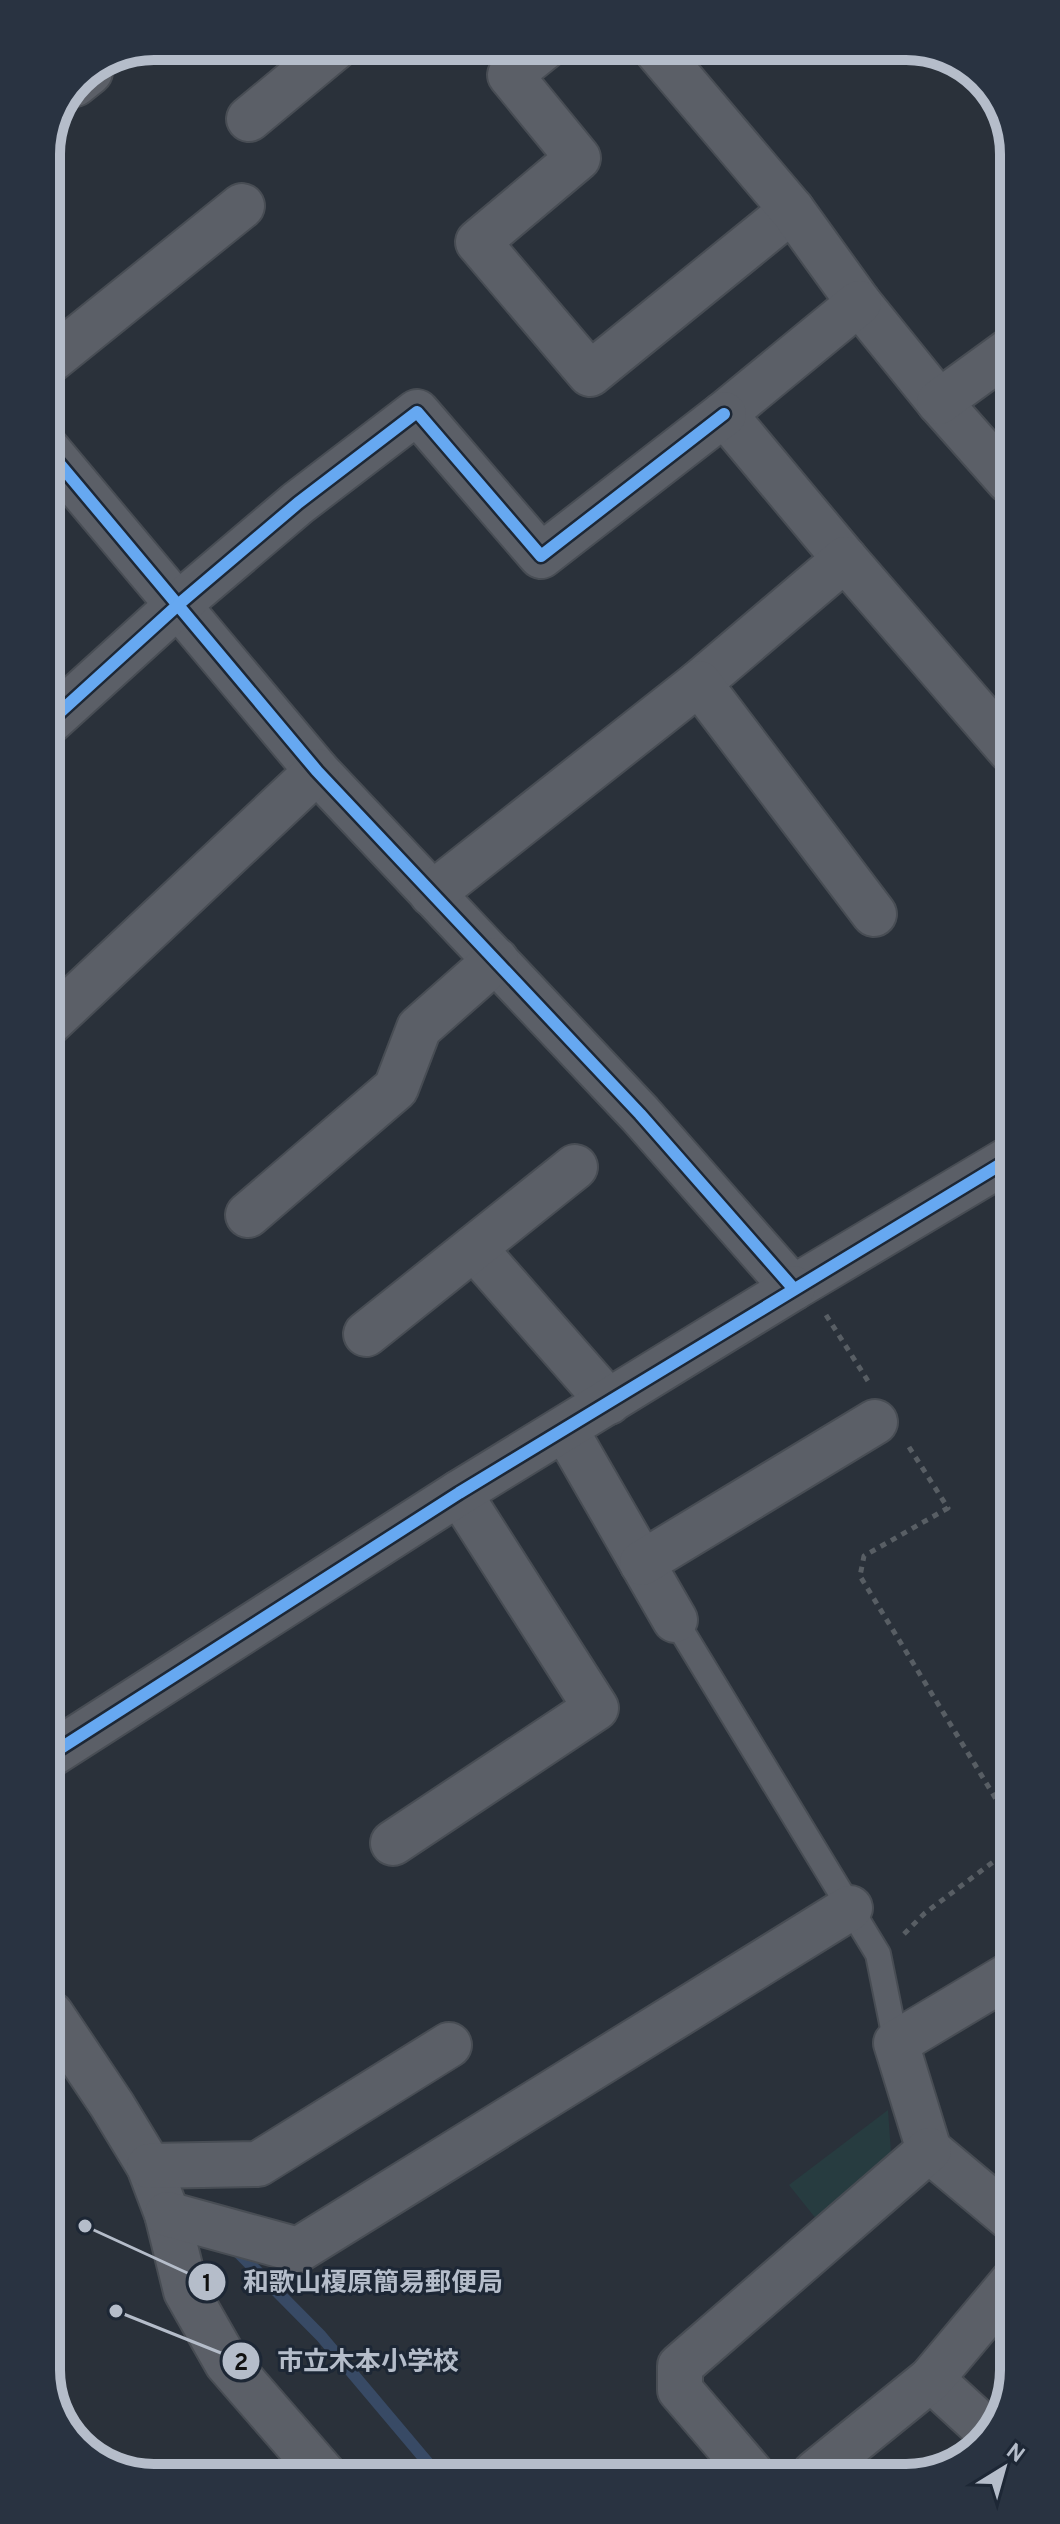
<svg xmlns="http://www.w3.org/2000/svg" width="1060" height="2524" font-family="Overpass,'Noto Sans JP',sans-serif">
	<style>
		.green { fill: #273c40 }
		.lines { fill: none; stroke-linecap: round; stroke-linejoin: round }
		.stream { stroke: #384a65; stroke-width: 12 }
		.service-casing { stroke: #484d54; stroke-width: 28 }
		.minor-casing { stroke: #484d54; stroke-width: 48 }
		.tertiary-casing { stroke: #484d54; stroke-width: 48 }
		.path { stroke: #585e64; stroke-width: 5; stroke-dasharray: 6 6; stroke-linecap: butt }
		.service { stroke: #5b5f67; stroke-width: 24 }
		.minor { stroke: #5b5f67; stroke-width: 44 }
		.tertiary { stroke: #5b5f67; stroke-width: 44 }
		.cycleway-casing { stroke: #1d2735; stroke-width: 17 }
		.cycleway { stroke: #66a8f1; stroke-width: 12 }
		.rim { fill: none; stroke: #b5bdca; stroke-width: 10 }
		.leader { fill: none; stroke: #b5bdca; stroke-width: 3 }
		.callout-dot { fill: #b5bdca; stroke: #1d2735; stroke-width: 3 }
		.mark-label { font-size: 24px; text-anchor: middle; font-weight: bold; fill: #111 }
		.callout-label { font-size: 26px; text-anchor: middle; font-weight: bold; fill: #b5bdca; stroke: #1d2735; stroke-width: 6; stroke-linejoin: round; paint-order: stroke }
	</style>
	<rect width="100%" height="100%" fill="#2a313a"/>
	<!-- green -->
	<polygon class="green" points="888,2110 892,2167 821,2225 789,2185"/>
	<g class="lines">
		<!-- stream -->
		<polyline class="stream" points="235,2249 321,2336 439,2476"/>
		<!-- service casing -->
		<g class="service-casing">
			<polyline id="service" points="675,1620 878,1954 896,2043"/>
		</g>
		<!-- minor casing -->
		<g class="minor-casing">
			<g id="minor">
				<polyline points="546,46 510,75 578,158 478,242 590,374 792,210"/>
				<polyline points="653,46 792,210 859,303 939,402 1009,481"/>
				<polyline points="75,84 90,72"/>
				<polyline points="249,119 337,46"/>
				<polyline points="47,363 242,206"/>
				<polyline points="939,402 1009,351"/>
				<polyline points="47,449 317,771 640,1114 793,1288 1011,1158"/>
				<polyline points="845,559 724,414 859,303"/>
				<polyline points="699,683 845,559 1010,750"/>
				<polyline points="48,723 179,604 298,503 417,412 541,556 724,414"/>
				<polyline points="432,894 699,683 874,914"/>
				<polyline points="48,1024 317,771"/>
				<polyline points="248,1215 396,1088 419,1028 496,960"/>
				<polyline points="474,1248 609,1402"/>
				<polyline points="366,1334 575,1167"/>
				<polyline points="565,1429 675,1620"/>
				<polyline points="642,1563 875,1422"/>
				<polyline points="393,1843 596,1708 459,1493"/>
				<polyline points="1013,1973 896,2043 929,2150 1014,2221"/>
				<polyline points="51,2014 112,2105 149,2166 167,2214 186,2291 227,2363 326,2477"/>
				<polyline points="149,2166 258,2164 449,2045"/>
				<polyline points="167,2214 298,2250 850,1908"/>
				<polyline points="931,2379 992,2435"/>
				<polyline points="815,2473 931,2379 1014,2280"/>
				<polyline points="752,2474 680,2390 680,2366 929,2150"/>
			</g>
		</g>
		<!-- tertiary casing -->
		<g class="tertiary-casing">
			<polyline id="tertiary" points="50,1755 459,1493 793,1288"/>
		</g>
		<!-- path -->
		<g class="path">
			<polyline points="826,1315 868,1381"/>
			<polyline points="909,1447 948,1508 864,1556 860,1576 1013,1827"/>
			<polyline points="904,1934 925,1913 1013,1847"/>
		</g>
		<!-- service -->
		<use href="#service" class="service"/>
		<!-- minor -->
		<use href="#minor" class="minor"/>
		<!-- tertiary -->
		<use href="#tertiary" class="tertiary"/>
		<!-- cycleway casing -->
		<g class="cycleway-casing">
			<g id="cycleway">
				<polyline points="47,449 317,771 640,1114 793,1288"/>
				<polyline points="48,723 179,604 298,503 417,412 541,556 724,414"/>
				<polyline points="50,1755 459,1493 1011,1158"/>
			</g>
		</g>
		<!-- cycleway -->
		<use href="#cycleway" class="cycleway"/>
	</g>
	<!-- crop -->
	<path d="M0 0H1060V2524H0ZM154 60H906A94 94 0 0 1 1000 154V2370A94 94 0 0 1 906 2464H154A94 94 0 0 1 60 2370V154A94 94 0 0 1 154 60Z" fill="#293341" fill-rule="evenodd"/>
	<path class="rim" d="M154 60H906A94 94 0 0 1 1000 154V2370A94 94 0 0 1 906 2464H154A94 94 0 0 1 60 2370V154A94 94 0 0 1 154 60Z"/>
	<!-- callouts -->
	<path class="leader" d="M85 2226L207 2282M116 2311L241 2361"/>
	<g class="callout-dot">
		<circle cx="85" cy="2226" r="8"/>
		<circle cx="116" cy="2311" r="8"/>
		<circle cx="207" cy="2282" r="20"/>
		<circle cx="241" cy="2361" r="20"/>
	</g>
	<g class="mark-label">
		<text x="207" y="2291">1</text>
		<text x="241" y="2370">2</text>
	</g>
	<g class="callout-label">
		<text x="373" y="2291">和歌山榎原簡易郵便局</text>
		<text x="368" y="2370">市立木本小学校</text>
	</g>
	<!-- north arrow -->
	<g transform="translate(1004 2468) rotate(37)" stroke="#1d2735" stroke-width="6" paint-order="stroke">
	<path d="M0-6L14 30L0 20L-14 30Z" fill="#b5bdca"/>
	<text y="-12" font-size="22" font-weight="bold" text-anchor="middle" fill="#b5bdca">N</text>
	</g>
</svg>
